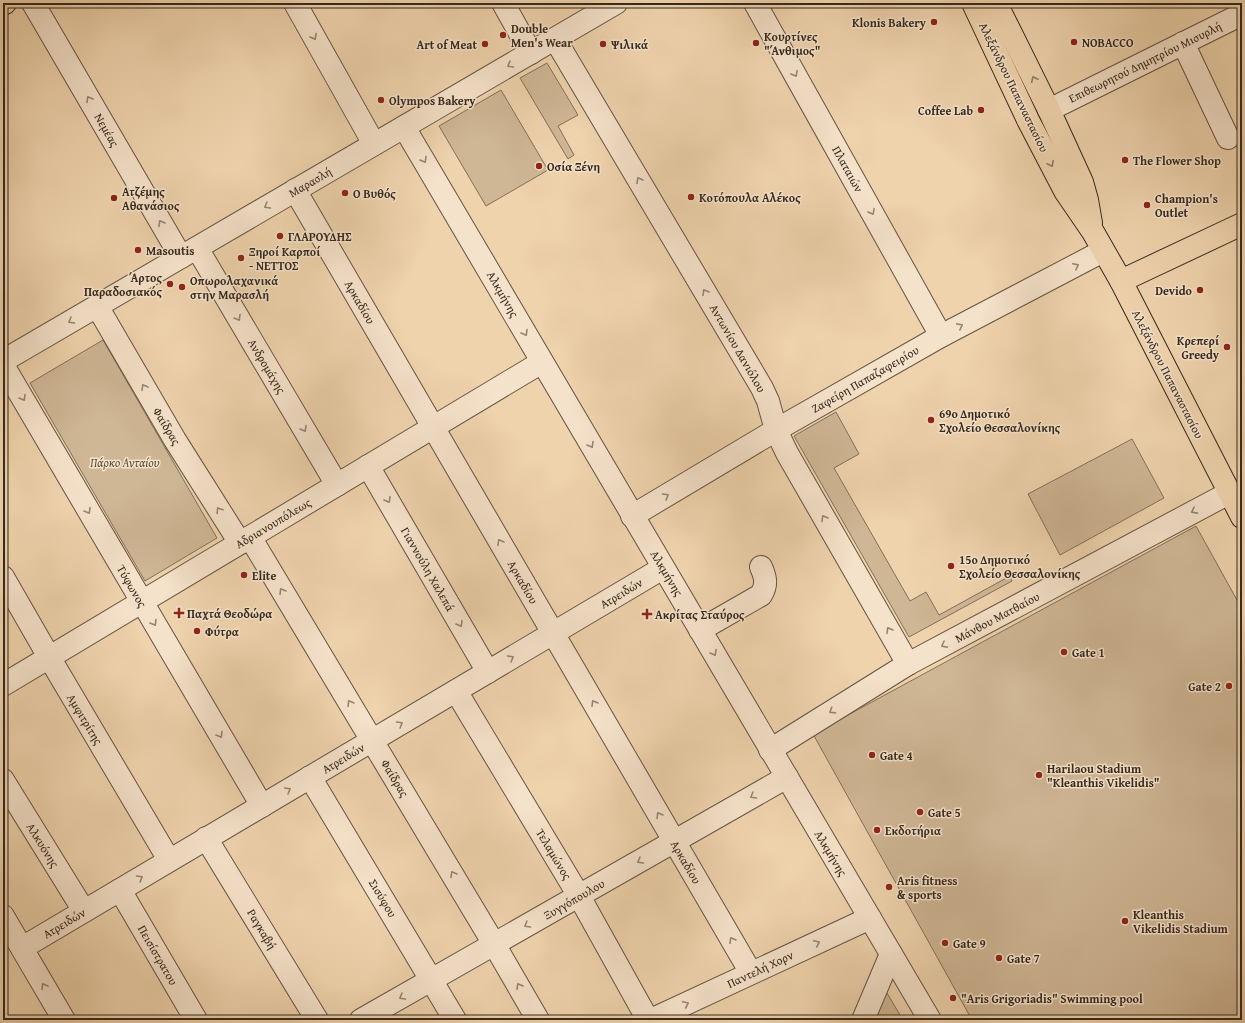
<svg xmlns="http://www.w3.org/2000/svg" width="1245" height="1023" font-family="'Gentium Book Plus',serif">
	<style>
		.green { fill: #cfb695; stroke: #82705a }
		.lines { fill: none; stroke-linecap: round; stroke-linejoin: round }
		.minor-casing { stroke: #645442; stroke-width: 24 }
		.major-casing { stroke: #35291e; stroke-width: 24 }
		.minor { stroke: #f5e2ca; stroke-width: 22 }
		.major { stroke: #efd3ad; stroke-width: 22 }
		.oneway { stroke: #958674 }
		.oneway2 { stroke: #927e66 }
		.poi-dot { fill: #8f2418; stroke: #f5e2ca; stroke-width: 1.5 }
		.labels { text-anchor: middle; dominant-baseline: central; stroke-width: 3; stroke-linejoin: round; paint-order: stroke }
		.poi-label { font-size: 12px; font-weight: bold; fill: #35291e; stroke: #f5e2ca; text-anchor: start }
		.street-label { font-size: 12px; fill: #35291e; stroke: #f5e2ca }
		.park-label { font-size: 12px; font-style: italic; fill: #5c4c3c; stroke: #f5e2ca }
	</style>
	<rect width="100%" height="100%" fill="#efd3ad"/>
	<filter id="stains"><feTurbulence type="fractalNoise" baseFrequency=".005" numOctaves="4"/><feColorMatrix values="0 0 0 0 .2 0 0 0 0 .09 0 0 0 0 .02 0 0 0 .5 -.17"/></filter>
	<radialGradient id="worn" r=".72"><stop offset=".6" stop-color="#630" stop-opacity="0"/><stop offset="1" stop-color="#630" stop-opacity=".3"/></radialGradient>
	<!-- green -->
	<g class="green">
		<polygon points="547,63 578,115 558,126 574,155 568,159 520,78"/>
		<polygon points="501,90 548,170 486,206 439,126"/>
		<polygon points="103,340 217,538 145,581 30,383"/>
		<polygon points="836,412 859,454 834,468 910,601 926,592 939,615 1010,576 1012,581 909,637 794,436"/>
		<polygon points="1132,439 1164,498 1060,555 1028,494"/>
		<polygon points="1196,526 1242,609 1242,1020 972,1020 813,734"/>
		<polygon points="884,988 903,1020 874,1020"/>
	</g>
	<g class="lines">
		<!-- minor casing -->
		<g class="minor-casing">
			<g id="minor">
				<polyline points="33,3 181,257"/>
				<polyline points="295,3 374,144"/>
				<polyline points="503,3 531,53"/>
				<polyline points="755,3 941,336"/>
				<polyline points="555,39 762,388 768,401 776,430 787,453 908,664"/>
				<polyline points="1183,43 1228,138"/>
				<polyline points="1049,110 1242,14"/>
				<polyline points="404,127 930,1020"/>
				<polyline points="295,190 751,973"/>
				<polyline points="197,248 337,485"/>
				<polyline points="97,306 175,440 240,543"/>
				<polyline points="3,361 616,3"/>
				<polyline points="3,365 262,806"/>
				<polyline points="368,466 488,672"/>
				<polyline points="632,516 776,430 941,336 1103,251"/>
				<polyline points="250,537 494,944 538,1020"/>
				<polyline points="3,577 49,657 169,860"/>
				<path d="M 700,630 L 761,595 C 767,585 766,578 761,567"/>
				<polyline points="3,685 542,362"/>
				<polyline points="456,691 579,896 648,1020"/>
				<polyline points="770,750 908,664 1229,493"/>
				<polyline points="310,777 455,1020"/>
				<polyline points="3,780 84,911"/>
				<polyline points="206,838 317,1020"/>
				<polyline points="120,890 196,1020"/>
				<polyline points="3,916 64,1020"/>
				<polyline points="22,948 663,568"/>
				<polyline points="361,1020 787,777"/>
				<polyline points="651,1020 870,918"/>
				<polyline points="863,1020 891,954"/>
			</g>
		</g>
		<!-- major casing -->
		<g class="major-casing">
			<g id="major">
				<polyline points="973,3 1028,120 1065,191 1093,232 1121,281 1242,517"/>
				<polyline points="996,3 1049,110 1082,182 1087,200 1091,223"/>
				<polyline points="3,4 5,3"/>
				<polyline points="1121,281 1242,224"/>
			</g>
		</g>
		<!-- minor -->
		<use href="#minor" class="minor"/>
		<!-- major -->
		<use href="#major" class="major"/>
	</g>
	<!-- one-way arrows -->
	<defs><path id="oneway-chevron" d="M-2-3.5L2.5 0L-2 3.5" fill="none" stroke-width="1.6" stroke-linecap="round" stroke-linejoin="round"/></defs>
	<g class="oneway">
		<use href="#oneway-chevron" transform="translate(314 37) rotate(61)"/>
		<use href="#oneway-chevron" transform="translate(510 65) rotate(150)"/>
		<use href="#oneway-chevron" transform="translate(795 74) rotate(61)"/>
		<use href="#oneway-chevron" transform="translate(89 99) rotate(-120)"/>
		<use href="#oneway-chevron" transform="translate(424 160) rotate(60)"/>
		<use href="#oneway-chevron" transform="translate(639 180) rotate(-121)"/>
		<use href="#oneway-chevron" transform="translate(267 206) rotate(150)"/>
		<use href="#oneway-chevron" transform="translate(872 212) rotate(61)"/>
		<use href="#oneway-chevron" transform="translate(161 223) rotate(-120)"/>
		<use href="#oneway-chevron" transform="translate(1076 266) rotate(-27)"/>
		<use href="#oneway-chevron" transform="translate(705 292) rotate(-121)"/>
		<use href="#oneway-chevron" transform="translate(238 318) rotate(59)"/>
		<use href="#oneway-chevron" transform="translate(71 321) rotate(150)"/>
		<use href="#oneway-chevron" transform="translate(960 326) rotate(-28)"/>
		<use href="#oneway-chevron" transform="translate(525 333) rotate(60)"/>
		<use href="#oneway-chevron" transform="translate(144 387) rotate(-120)"/>
		<use href="#oneway-chevron" transform="translate(23 398) rotate(60)"/>
		<use href="#oneway-chevron" transform="translate(304 429) rotate(59)"/>
		<use href="#oneway-chevron" transform="translate(591 445) rotate(60)"/>
		<use href="#oneway-chevron" transform="translate(666 496) rotate(-31)"/>
		<use href="#oneway-chevron" transform="translate(388 500) rotate(60)"/>
		<use href="#oneway-chevron" transform="translate(219 510) rotate(-122)"/>
		<use href="#oneway-chevron" transform="translate(88 511) rotate(60)"/>
		<use href="#oneway-chevron" transform="translate(1194 511) rotate(152)"/>
		<use href="#oneway-chevron" transform="translate(824 518) rotate(-120)"/>
		<use href="#oneway-chevron" transform="translate(500 542) rotate(-120)"/>
		<use href="#oneway-chevron" transform="translate(282 591) rotate(-121)"/>
		<use href="#oneway-chevron" transform="translate(154 623) rotate(59)"/>
		<use href="#oneway-chevron" transform="translate(460 624) rotate(60)"/>
		<use href="#oneway-chevron" transform="translate(889 630) rotate(-120)"/>
		<use href="#oneway-chevron" transform="translate(944 645) rotate(152)"/>
		<use href="#oneway-chevron" transform="translate(714 653) rotate(60)"/>
		<use href="#oneway-chevron" transform="translate(511 658) rotate(-31)"/>
		<use href="#oneway-chevron" transform="translate(350 703) rotate(-121)"/>
		<use href="#oneway-chevron" transform="translate(594 703) rotate(-120)"/>
		<use href="#oneway-chevron" transform="translate(832 711) rotate(148)"/>
		<use href="#oneway-chevron" transform="translate(400 724) rotate(-31)"/>
		<use href="#oneway-chevron" transform="translate(220 735) rotate(59)"/>
		<use href="#oneway-chevron" transform="translate(288 790) rotate(-30)"/>
		<use href="#oneway-chevron" transform="translate(753 796) rotate(150)"/>
		<use href="#oneway-chevron" transform="translate(659 815) rotate(-120)"/>
		<use href="#oneway-chevron" transform="translate(640 861) rotate(150)"/>
		<use href="#oneway-chevron" transform="translate(453 874) rotate(-121)"/>
		<use href="#oneway-chevron" transform="translate(140 878) rotate(-31)"/>
		<use href="#oneway-chevron" transform="translate(527 925) rotate(150)"/>
		<use href="#oneway-chevron" transform="translate(732 940) rotate(-120)"/>
		<use href="#oneway-chevron" transform="translate(817 943) rotate(-25)"/>
		<use href="#oneway-chevron" transform="translate(44 986) rotate(-120)"/>
		<use href="#oneway-chevron" transform="translate(519 986) rotate(-120)"/>
		<use href="#oneway-chevron" transform="translate(402 997) rotate(150)"/>
		<use href="#oneway-chevron" transform="translate(686 1004) rotate(-25)"/>
	</g>
	<g class="oneway2">
		<use href="#oneway-chevron" transform="translate(1034 79) rotate(-116)"/>
		<use href="#oneway-chevron" transform="translate(1051 164) rotate(63)"/>
	</g>
	<!-- markers -->
	<g class="poi-dot">
		<circle cx="934" cy="22" r="4"/>
		<circle cx="503" cy="35" r="4"/>
		<circle cx="1074" cy="42" r="4"/>
		<circle cx="756" cy="43" r="4"/>
		<circle cx="485" cy="44" r="4"/>
		<circle cx="603" cy="44" r="4"/>
		<circle cx="381" cy="100" r="4"/>
		<circle cx="981" cy="110" r="4"/>
		<circle cx="1125" cy="160" r="4"/>
		<circle cx="539" cy="166" r="4"/>
		<circle cx="345" cy="193" r="4"/>
		<circle cx="691" cy="197" r="4"/>
		<circle cx="114" cy="198" r="4"/>
		<circle cx="1147" cy="205" r="4"/>
		<circle cx="280" cy="236" r="4"/>
		<circle cx="138" cy="250" r="4"/>
		<circle cx="241" cy="258" r="4"/>
		<circle cx="170" cy="284" r="4"/>
		<circle cx="182" cy="287" r="4"/>
		<circle cx="1200" cy="290" r="4"/>
		<circle cx="1227" cy="347" r="4"/>
		<circle cx="931" cy="420" r="4"/>
		<circle cx="951" cy="566" r="4"/>
		<circle cx="244" cy="575" r="4"/>
		<path d="M177 607h4v4h4v4h-4v4h-4v-4h-4v-4h4z"/>
		<path d="M645 608h4v4h4v4h-4v4h-4v-4h-4v-4h4z"/>
		<circle cx="197" cy="631" r="4"/>
		<circle cx="1064" cy="652" r="4"/>
		<circle cx="1229" cy="686" r="4"/>
		<circle cx="872" cy="755" r="4"/>
		<circle cx="1039" cy="775" r="4"/>
		<circle cx="920" cy="812" r="4"/>
		<circle cx="877" cy="830" r="4"/>
		<circle cx="889" cy="887" r="4"/>
		<circle cx="1125" cy="921" r="4"/>
		<circle cx="945" cy="943" r="4"/>
		<circle cx="999" cy="958" r="4"/>
		<circle cx="953" cy="998" r="4"/>
	</g>
	<g class="labels">
		<!-- poi labels -->
		<g class="poi-label">
			<text x="926" y="22" text-anchor="end">Klonis Bakery</text>
			<text x="511" y="28">Double<tspan x="511" dy="14">Men's Wear</tspan></text>
			<text x="764" y="36">Κουρτίνες<tspan x="764" dy="14">"Άνθιμος"</tspan></text>
			<text x="1082" y="42">NOBACCO</text>
			<text x="477" y="44" text-anchor="end">Art of Meat</text>
			<text x="611" y="44">Ψιλικά</text>
			<text x="389" y="100">Olympos Bakery</text>
			<text x="973" y="110" text-anchor="end">Coffee Lab</text>
			<text x="1133" y="160">The Flower Shop</text>
			<text x="547" y="166">Οσία Ξένη</text>
			<text x="122" y="191">Ατζέμης<tspan x="122" dy="14">Αθανάσιος</tspan></text>
			<text x="353" y="193">Ο Βυθός</text>
			<text x="699" y="197">Κοτόπουλα Αλέκος</text>
			<text x="1155" y="198">Champion's<tspan x="1155" dy="14">Outlet</tspan></text>
			<text x="288" y="236">ΓΛΑΡΟΥΔΗΣ</text>
			<text x="146" y="250">Masoutis</text>
			<text x="249" y="251">Ξηροί Καρποί<tspan x="249" dy="14">- ΝΕΤΤΟΣ</tspan></text>
			<text x="162" y="277" text-anchor="end">Άρτος<tspan x="162" dy="14">Παραδοσιακός</tspan></text>
			<text x="190" y="280">Οπωρολαχανικά<tspan x="190" dy="14">στην Μαρασλή</tspan></text>
			<text x="1192" y="290" text-anchor="end">Devido</text>
			<text x="1219" y="340" text-anchor="end">Κρεπερί<tspan x="1219" dy="14">Greedy</tspan></text>
			<text x="939" y="413">69ο Δημοτικό<tspan x="939" dy="14">Σχολείο Θεσσαλονίκης</tspan></text>
			<text x="959" y="559">15ο Δημοτικό<tspan x="959" dy="14">Σχολείο Θεσσαλονίκης</tspan></text>
			<text x="252" y="575">Elite</text>
			<text x="187" y="613">Παχτά Θεοδώρα</text>
			<text x="655" y="614">Ακρίτας Σταύρος</text>
			<text x="205" y="631">Φύτρα</text>
			<text x="1072" y="652">Gate 1</text>
			<text x="1221" y="686" text-anchor="end">Gate 2</text>
			<text x="880" y="755">Gate 4</text>
			<text x="1047" y="768">Harilaou Stadium<tspan x="1047" dy="14">"Kleanthis Vikelidis"</tspan></text>
			<text x="928" y="812">Gate 5</text>
			<text x="885" y="830">Εκδοτήρια</text>
			<text x="897" y="880">Aris fitness<tspan x="897" dy="14">&amp; sports</tspan></text>
			<text x="1133" y="914">Kleanthis<tspan x="1133" dy="14">Vikelidis Stadium</tspan></text>
			<text x="953" y="943">Gate 9</text>
			<text x="1007" y="958">Gate 7</text>
			<text x="961" y="998">"Aris Grigoriadis" Swimming pool</text>
		</g>
		<!-- street labels -->
		<g class="street-label">
			<text transform="translate(1145 62) rotate(-26)">Επιθεωρητού Δημητρίου Μισυρλή</text>
			<text transform="translate(1014 87) rotate(64)">Αλεξάνδρου Παπαναστασίου</text>
			<text transform="translate(107 130) rotate(60)">Νεμέας</text>
			<text transform="translate(848 169) rotate(61)">Πλαταιών</text>
			<text transform="translate(310 182) rotate(-30)">Μαρασλή</text>
			<text transform="translate(503 294) rotate(60)">Αλκμήνης</text>
			<text transform="translate(360 302) rotate(60)">Αρκαδίου</text>
			<text transform="translate(738 348) rotate(60)">Αντωνίου Δανιόλου</text>
			<text transform="translate(267 366) rotate(59)">Ανδρομάχης</text>
			<text transform="translate(1168 374) rotate(63)">Αλεξάνδρου Παπαναστασίου</text>
			<text transform="translate(865 379) rotate(-30)">Ζαφείρη Παπαζαφειρίου</text>
			<text transform="translate(167 426) rotate(59)">Φαίδρας</text>
			<text transform="translate(273 523) rotate(-31)">Αδριανουπόλεως</text>
			<text transform="translate(428 569) rotate(60)">Γιαννούλη Χαλεπά</text>
			<text transform="translate(667 573) rotate(59)">Αλκμήνης</text>
			<text transform="translate(523 582) rotate(60)">Αρκαδίου</text>
			<text transform="translate(132 586) rotate(60)">Τύφωνος</text>
			<text transform="translate(621 593) rotate(-31)">Ατρειδών</text>
			<text transform="translate(997 617) rotate(-28)">Μάνθου Ματθαίου</text>
			<text transform="translate(85 719) rotate(59)">Αμφιτρίτης</text>
			<text transform="translate(343 758) rotate(-31)">Ατρειδών</text>
			<text transform="translate(395 778) rotate(59)">Φαίδρας</text>
			<text transform="translate(43 845) rotate(58)">Αλκυόνης</text>
			<text transform="translate(831 853) rotate(59)">Αλκμήνης</text>
			<text transform="translate(554 854) rotate(59)">Τελαμώνος</text>
			<text transform="translate(686 862) rotate(60)">Αρκαδίου</text>
			<text transform="translate(383 898) rotate(59)">Σισύφου</text>
			<text transform="translate(574 899) rotate(-30)">Ξυγγόπουλου</text>
			<text transform="translate(64 923) rotate(-31)">Ατρειδών</text>
			<text transform="translate(262 929) rotate(59)">Ραγκαβή</text>
			<text transform="translate(158 955) rotate(60)">Πεισίστρατου</text>
			<text transform="translate(760 969) rotate(-25)">Παντελή Χορν</text>
		</g>
		<!-- park labels -->
		<g class="park-label">
			<text x="125" y="462">Πάρκο Ανταίου</text>
		</g>
	</g>
	<!-- margin -->
	<rect width="1245" height="1023" fill="none" stroke="#efd3ad" stroke-width="16"/>
	<rect x="4" y="4" width="1237" height="1015" fill="none" stroke="#35291e" stroke-width="2"/>
	<rect x="8" y="8" width="1229" height="1007" fill="none" stroke="#35291e"/>
	<rect width="100%" height="100%" filter="url(#stains)"/>
	<rect width="100%" height="100%" fill="url(#worn)"/>
</svg>
